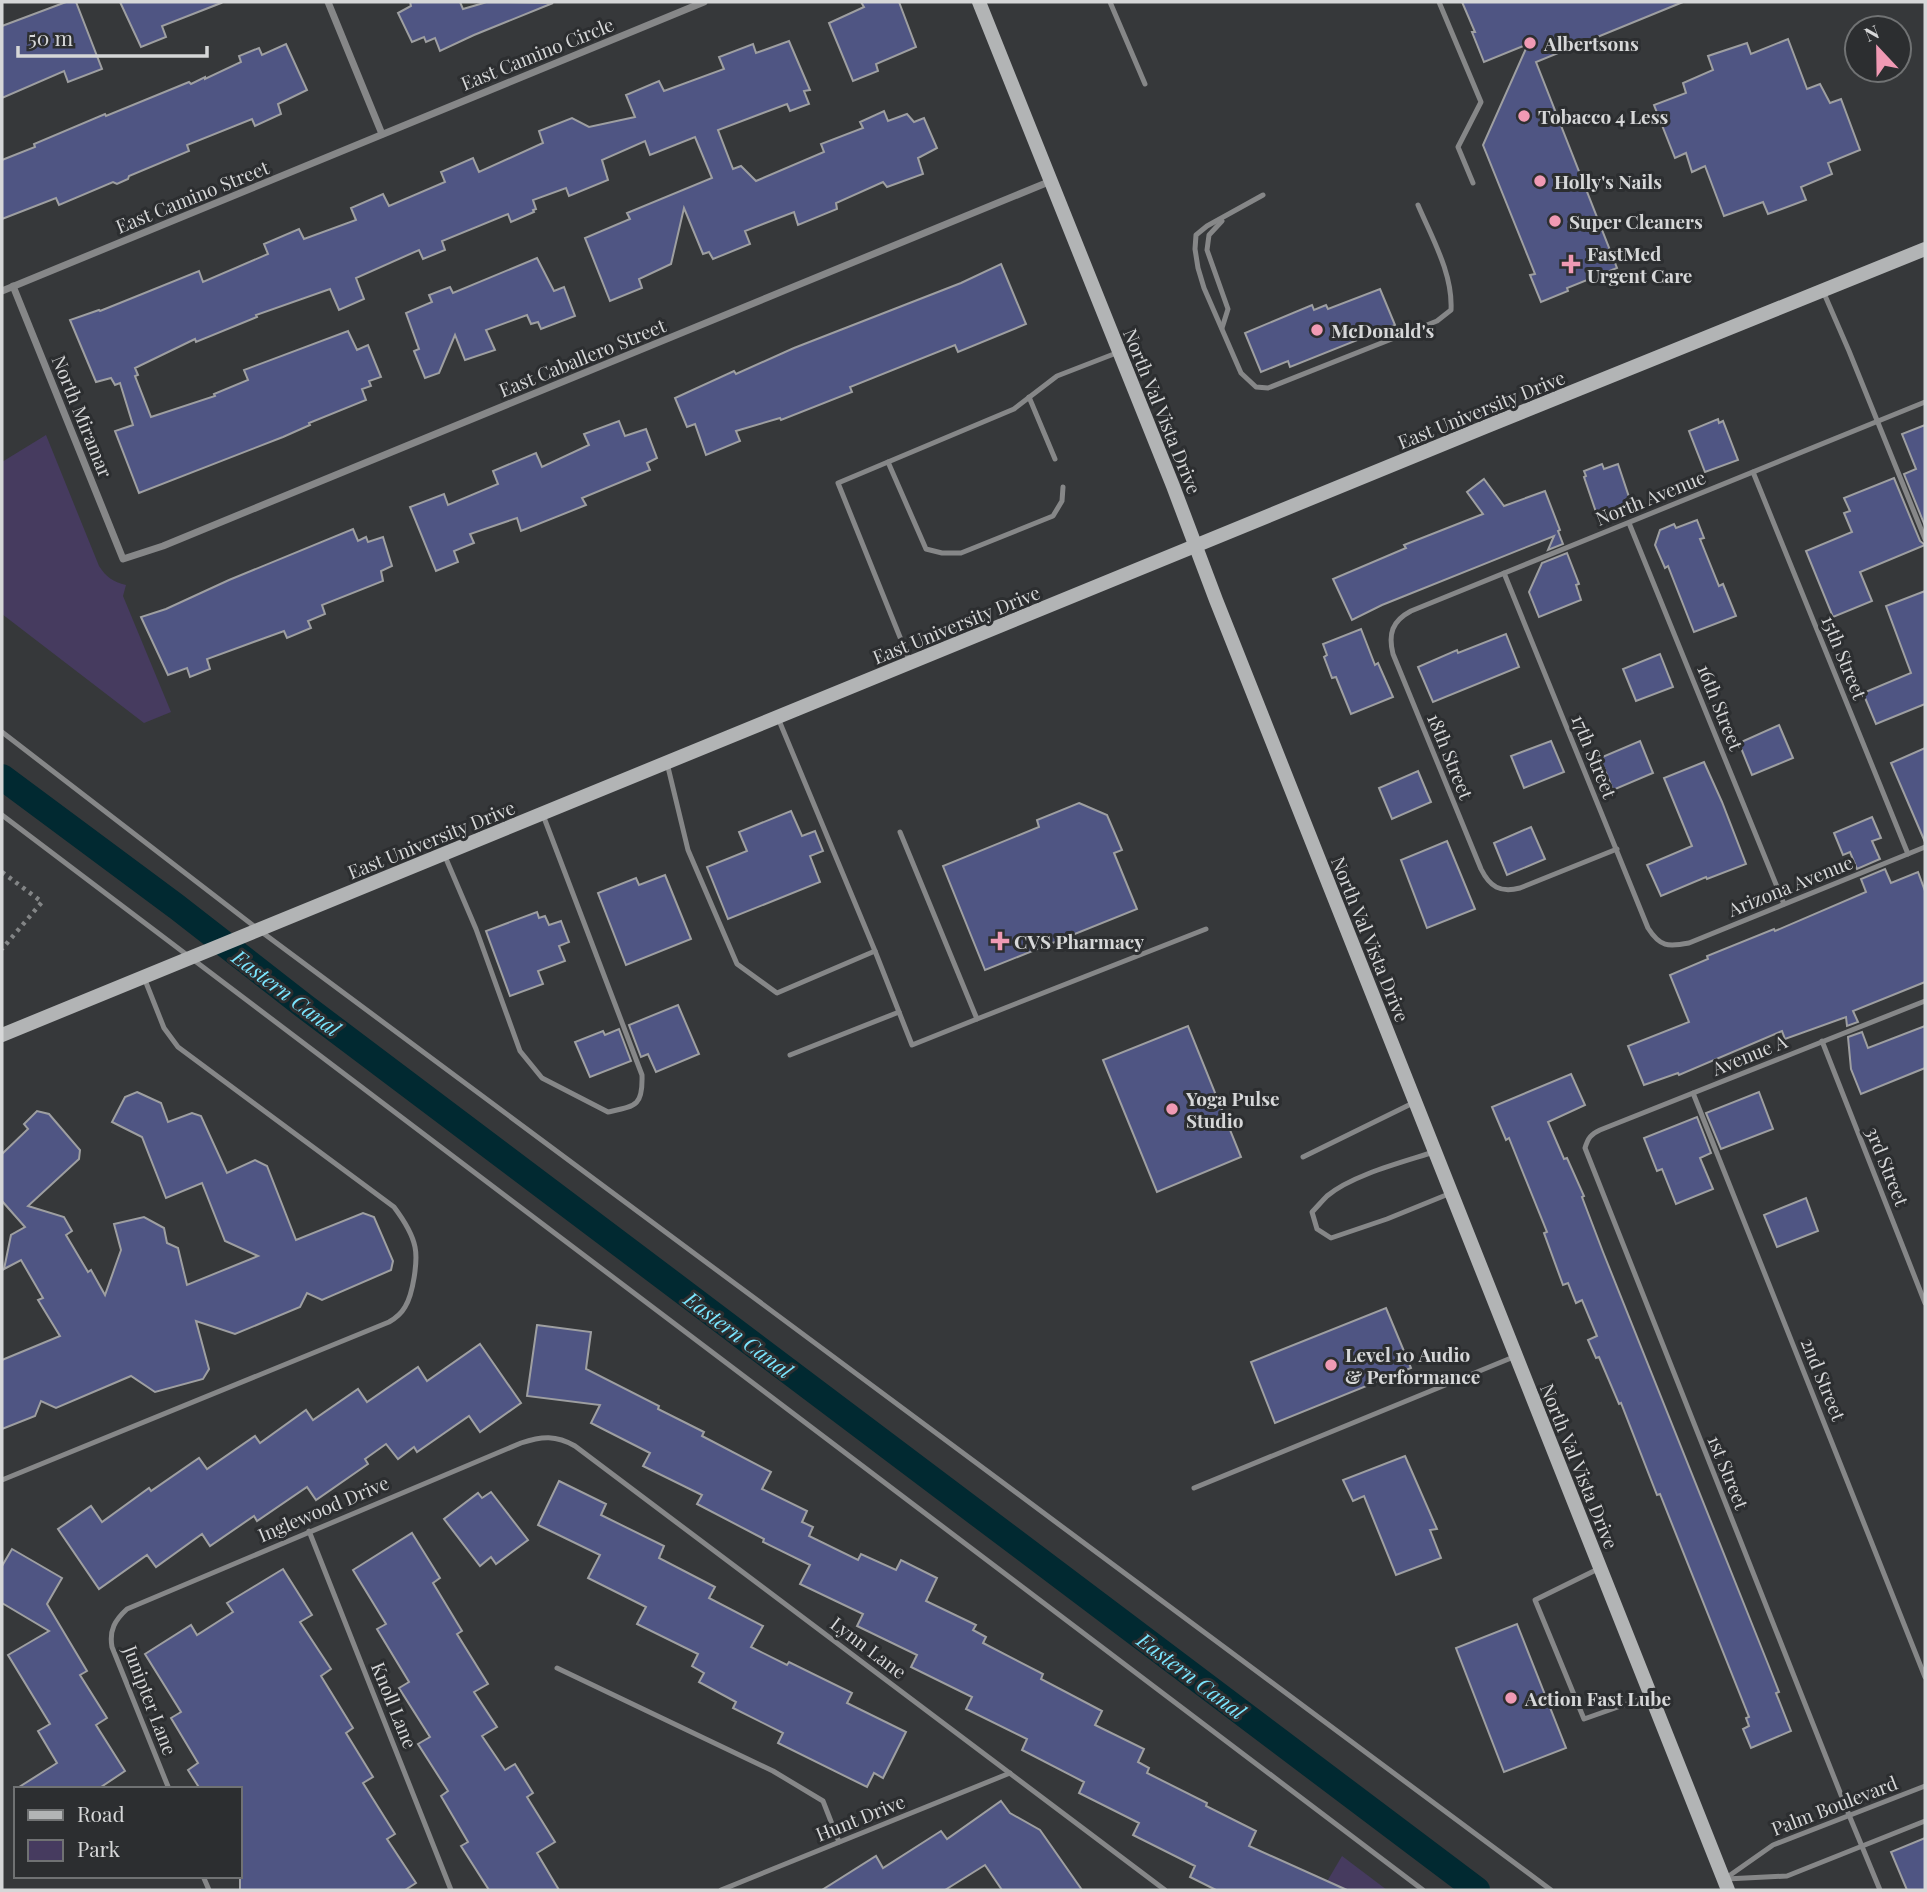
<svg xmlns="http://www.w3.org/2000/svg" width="1927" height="1892" font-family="'Playfair Display',serif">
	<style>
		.green { fill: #463b5f }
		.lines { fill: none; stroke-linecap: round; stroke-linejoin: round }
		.canal { stroke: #012931; stroke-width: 26 }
		.building { fill: #4f5583; stroke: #9e9fa1; stroke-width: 2 }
		.path { stroke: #838586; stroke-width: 4.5; stroke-dasharray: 3.5 5; stroke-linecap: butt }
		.service { stroke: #868788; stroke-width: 5 }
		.minor { stroke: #868788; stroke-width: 7 }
		.secondary { stroke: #b2b4b5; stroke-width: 14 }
		.poi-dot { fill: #f09ab4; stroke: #2c2e30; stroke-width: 2.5 }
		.labels { text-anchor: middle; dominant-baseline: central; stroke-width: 6; stroke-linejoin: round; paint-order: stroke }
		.poi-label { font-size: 19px; font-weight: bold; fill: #d6d7d8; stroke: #2c2e30; text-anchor: start }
		.street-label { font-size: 19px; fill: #d6d7d8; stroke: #2c2e30 }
		.water-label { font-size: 21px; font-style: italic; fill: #7be6ff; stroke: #2c2e30 }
	</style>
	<rect width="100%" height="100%" fill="#36383a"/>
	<!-- green -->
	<g class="green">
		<path d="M 46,435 L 99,566 C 106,577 113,582 126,585 L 123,596 L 171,712 L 144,723 L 2,614 L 2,462 Z"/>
		<polygon points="1342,1856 1387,1890 1322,1890"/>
	</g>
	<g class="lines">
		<!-- canal -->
		<polyline class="canal" points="2,777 177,907 304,1006 1477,1890"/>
	</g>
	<!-- building -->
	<g class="building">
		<polygon points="66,2 76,2 102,69 68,82 64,71 2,98 2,26"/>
		<polygon points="120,2 220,2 221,3 162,26 166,37 141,47"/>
		<polygon points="410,2 460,2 463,9 487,2 553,3 474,35 440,51 435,38 426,42 424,37 412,42 398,13 411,6"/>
		<polygon points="861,2 899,2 916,47 876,64 878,71 853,81 829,23 864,7"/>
		<polygon points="1462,2 1683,2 1536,62 1617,268 1567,288 1568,291 1541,302 1530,275 1535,274 1483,145 1528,44 1484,62 1472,32 1475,32"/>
		<polygon points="1788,39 1807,89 1820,84 1830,103 1841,99 1860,150 1828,163 1832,174 1801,187 1806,200 1768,214 1763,202 1724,216 1705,166 1692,172 1686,153 1675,158 1654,105 1686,93 1683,83 1713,70 1708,56 1747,43 1751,54"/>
		<polygon points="789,41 810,90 804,91 809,104 790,111 787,104 718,130 733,169 741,166 756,181 824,152 821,144 863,128 860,122 884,111 888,121 907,114 914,122 924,118 937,148 918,158 923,174 887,187 883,182 836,203 837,209 798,225 794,212 745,231 750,244 713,259 709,252 703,254 684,208 671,264 639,279 642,288 610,301 585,238 630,219 627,213 712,178 695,137 650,155 645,141 602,160 608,180 569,196 566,188 533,200 536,209 533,210 534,212 511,222 508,214 442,241 445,250 423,259 419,250 356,278 364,299 339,310 330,289 256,315 257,317 196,342 195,339 135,368 138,375 135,376 151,417 215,396 214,394 248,380 244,370 348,331 357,350 368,345 381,377 369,381 371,386 362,389 366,400 309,423 310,425 283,437 139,493 115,431 133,425 120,383 115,385 111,378 96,382 70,320 99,310 100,311 199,271 203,282 268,254 264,244 299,229 304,239 356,220 351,208 383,194 389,206 445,182 441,172 473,158 479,172 543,143 539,131 572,118 589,127 635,117 626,95 659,81 664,91 724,69 719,57 753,44 756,53"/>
		<polygon points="286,44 307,90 278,104 281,114 255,126 252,119 187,145 189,151 129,176 128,179 117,184 113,182 59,205 56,198 2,219 2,160 35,147 34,144 105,114 106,116 189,82 191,84 205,77 205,79 241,62 239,56 259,48 262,55"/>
		<polygon points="537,258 554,291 564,287 575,316 541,329 538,322 531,324 527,315 486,330 495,350 465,360 455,335 439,373 425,378 414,351 419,349 406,313 432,302 429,295 450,287 453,293"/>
		<polygon points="1001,264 1026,324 958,352 955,345 850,387 852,392 781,420 780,418 736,431 740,441 706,455 695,424 687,427 675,398 734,371 736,374 794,348 961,283"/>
		<polygon points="1380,289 1395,325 1290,367 1288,361 1261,372 1245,333 1312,305 1314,310 1326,305 1328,309"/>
		<polygon points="1718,419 1719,423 1723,421 1738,460 1705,472 1689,431"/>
		<polygon points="619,421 625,436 646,429 657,458 647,463 650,470 582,498 586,505 521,531 517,518 470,534 474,543 454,551 458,562 436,571 410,507 444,494 448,505 498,484 493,471 536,453 542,467 589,445 584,434"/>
		<polygon points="1925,425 1925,526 1904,474 1916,469 1902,434"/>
		<polygon points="1602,464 1604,469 1618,464 1631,503 1597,515 1584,477 1586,476 1584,471"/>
		<polygon points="1894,478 1920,541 1925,545 1860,572 1872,601 1833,617 1806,551 1852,532 1844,513 1850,511 1844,498"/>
		<polygon points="1484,479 1504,506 1545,491 1560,530 1558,531 1563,544 1548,550 1554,536 1382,605 1352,620 1333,579 1406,548 1404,545 1483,514 1467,492"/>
		<polygon points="1697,520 1704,538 1700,539 1719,586 1723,584 1736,616 1694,632 1668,566 1665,568 1655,545 1660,530 1674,524 1676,528"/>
		<polygon points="353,529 358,541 366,537 368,542 383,537 392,566 381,571 383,581 322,605 325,614 308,621 311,628 287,638 284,631 207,659 210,669 190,677 187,668 168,675 141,617 166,609 229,580"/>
		<polygon points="1567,553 1579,584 1576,585 1581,600 1539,617 1529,592 1542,563"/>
		<polygon points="1925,591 1925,704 1876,724 1863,693 1911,673 1886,606"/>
		<polygon points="1361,629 1375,665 1378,663 1393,697 1351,714 1336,677 1332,678 1324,657 1327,655 1323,644"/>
		<polygon points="1506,634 1519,667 1433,702 1418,667 1457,650 1458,653"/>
		<polygon points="1660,654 1673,687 1636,701 1623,669"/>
		<polygon points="1779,725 1793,758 1752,775 1739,743"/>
		<polygon points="1551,741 1564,772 1524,788 1511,756"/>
		<polygon points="1640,741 1653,773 1613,790 1600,758"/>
		<polygon points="1925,748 1925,842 1891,763"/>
		<polygon points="1704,762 1722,802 1746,864 1707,879 1706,877 1661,896 1647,865 1692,846 1664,778"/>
		<polygon points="1418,771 1431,802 1392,819 1379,788"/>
		<polygon points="1079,803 1107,815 1122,850 1114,853 1137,909 985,970 943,866 1039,827 1037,820"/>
		<polygon points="791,811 802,836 815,831 823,851 810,856 820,882 728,919 707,867 747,851 739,832"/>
		<polygon points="1872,817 1881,838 1872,841 1880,859 1857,869 1850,852 1843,855 1834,833"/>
		<polygon points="1531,827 1545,859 1507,875 1494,843"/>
		<polygon points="1447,841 1475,909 1427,928 1401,860"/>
		<polygon points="1885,869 1891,883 1918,872 1925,891 1925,982 1853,1011 1858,1022 1847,1026 1846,1017 1785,1039 1782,1031 1679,1075 1678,1073 1644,1085 1628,1046 1689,1022 1670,975 1708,959 1707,956 1774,929 1775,931 1866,892 1861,879"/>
		<polygon points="665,875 691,939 626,965 598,893 636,878 639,885"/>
		<polygon points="537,912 539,918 545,916 549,925 561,921 569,942 559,946 565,961 538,971 543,984 510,996 486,931"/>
		<polygon points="678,1005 699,1054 656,1072 648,1054 641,1057 629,1025"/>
		<polygon points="1188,1026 1241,1157 1157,1192 1103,1060"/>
		<polygon points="1925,1026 1925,1068 1861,1094 1851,1069 1848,1037 1862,1032 1868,1048"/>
		<polygon points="619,1029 631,1061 590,1077 575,1042 603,1031 605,1035"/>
		<polygon points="1571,1074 1585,1105 1548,1122 1564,1159 1567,1158 1584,1196 1582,1197 1603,1252 1768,1664 1779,1692 1776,1693 1791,1731 1751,1748 1743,1729 1749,1726 1746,1718 1749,1717 1660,1494 1657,1495 1621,1403 1619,1404 1599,1357 1596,1358 1588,1340 1597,1336 1582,1300 1576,1303 1568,1283 1563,1285 1544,1233 1547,1232 1509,1138 1506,1140 1492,1107"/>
		<polygon points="137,1092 161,1103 168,1122 192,1113 201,1116 227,1173 255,1160 267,1166 296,1240 363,1213 374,1217 393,1261 391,1270 322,1300 307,1293 300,1307 235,1334 196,1321 209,1369 203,1379 155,1392 131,1376 56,1408 41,1401 35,1416 2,1429 2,1360 60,1336 38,1300 43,1298 21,1260 4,1269 11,1235 25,1227 2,1201 2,1154 28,1129 24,1124 37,1111 49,1114 80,1150 79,1159 28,1206 64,1217 72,1231 66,1235 88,1272 91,1270 105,1295 121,1250 114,1224 144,1217 164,1228 167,1243 178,1248 187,1285 258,1256 225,1241 202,1183 166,1198 142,1137 112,1122 125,1097"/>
		<polygon points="1759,1092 1773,1129 1721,1149 1706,1113"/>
		<polygon points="1697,1117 1711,1153 1700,1158 1713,1189 1676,1204 1662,1169 1657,1171 1644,1138"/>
		<polygon points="1806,1198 1818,1231 1777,1247 1764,1215"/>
		<polygon points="1386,1308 1411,1368 1275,1423 1251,1362"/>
		<polygon points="537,1325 591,1332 586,1369 659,1406 658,1409 704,1432 702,1436 771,1472 762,1489 807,1511 802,1522 813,1527 809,1536 858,1560 861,1554 896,1570 901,1560 937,1578 926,1601 976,1625 973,1630 986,1637 983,1643 1043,1674 1041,1679 1102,1711 1095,1725 1144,1749 1138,1762 1149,1768 1147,1773 1207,1803 1206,1806 1256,1831 1249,1846 1347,1890 1216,1890 1190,1877 1195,1866 1133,1835 1139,1823 1079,1793 1084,1782 1022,1750 1027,1739 966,1709 972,1697 911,1667 917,1655 857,1626 863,1614 800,1584 810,1565 763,1542 764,1539 697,1504 702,1495 643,1466 650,1453 591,1423 600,1405 527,1396"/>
		<polygon points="480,1344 521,1403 480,1432 469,1416 417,1452 414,1447 398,1459 386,1444 365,1459 368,1464 316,1500 307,1487 257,1521 254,1516 210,1546 202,1534 156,1567 147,1555 99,1589 58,1529 91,1506 102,1522 149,1488 151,1491 199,1458 207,1469 255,1436 260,1443 306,1410 313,1420 358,1389 367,1402 418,1367 427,1381"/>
		<polygon points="1405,1456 1437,1529 1430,1530 1441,1558 1396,1575 1364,1496 1353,1501 1343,1480"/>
		<polygon points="559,1481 606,1504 601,1515 664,1546 659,1558 715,1587 709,1598 763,1626 751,1647 787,1665 789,1662 852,1693 847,1703 906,1732 883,1778 874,1773 867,1787 778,1743 783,1733 733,1708 736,1702 699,1682 704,1673 692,1666 698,1654 637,1624 646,1607 588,1578 600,1555 538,1525"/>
		<polygon points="491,1492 528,1540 496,1564 491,1557 480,1566 444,1519 478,1493 482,1498"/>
		<polygon points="412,1533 440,1578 433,1583 462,1631 457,1634 488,1684 474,1692 497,1727 482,1736 505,1770 515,1764 533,1793 527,1797 555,1842 537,1853 559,1890 489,1890 461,1846 468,1842 441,1796 448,1791 418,1744 430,1737 399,1688 409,1682 377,1629 386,1624 353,1570"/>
		<polygon points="12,1549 62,1578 47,1604 87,1671 80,1675 107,1718 96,1725 125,1771 98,1789 16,1789 57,1763 38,1731 50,1724 8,1655 49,1631 2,1603 2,1566"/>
		<polygon points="283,1569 312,1615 300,1622 331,1669 321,1676 353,1728 346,1733 373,1777 363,1783 395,1834 387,1839 416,1883 405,1890 240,1890 240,1789 200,1789 188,1770 198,1763 171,1718 181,1712 145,1654 191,1625 197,1635 233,1612 227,1603"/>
		<polygon points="1517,1624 1566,1748 1504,1772 1456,1648"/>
		<polygon points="1001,1801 1010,1813 1040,1830 1082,1890 1002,1890 985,1865 945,1890 822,1890 876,1856 883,1868 941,1831 947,1839"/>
		<polygon points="1925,1838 1925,1890 1907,1890 1891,1852"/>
	</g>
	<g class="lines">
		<!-- path -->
		<polyline class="path" points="2,872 42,902 2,949"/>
		<!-- service -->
		<g class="service">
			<polyline points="1110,2 1145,84"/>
			<polyline points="1439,2 1481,102 1458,147 1473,183"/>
			<path d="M 1263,195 L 1207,226 L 1196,235 L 1195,249 L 1198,268 L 1204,288 L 1241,373 L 1256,387 L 1268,388 L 1437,321 L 1451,310 C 1453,274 1432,238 1418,205"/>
			<polyline points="1222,221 1209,235 1207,250 1228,309 1222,328"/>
			<polyline points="1823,291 1849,351 1925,539"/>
			<polyline points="1029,397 1055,459"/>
			<polyline points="888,462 926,549 942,553 961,553 1053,516 1062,501 1063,487"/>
			<polyline points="1753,472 1908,854"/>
			<polyline points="1629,523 1784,904"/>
			<path d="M 1504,573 L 1648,928 C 1660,947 1668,947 1689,943 L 1925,847"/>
			<polyline points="910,662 838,483 1014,409 1057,376 1119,352"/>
			<polyline points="2,732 259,930 1551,1890"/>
			<polyline points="667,763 688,850 737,964 777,993 875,951 778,718"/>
			<polyline points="2,815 1423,1890"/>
			<polyline points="900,832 977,1019 1206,929"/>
			<path d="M 1617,849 L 1520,888 C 1500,893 1490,887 1481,869 L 1393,654 C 1388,634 1392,621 1411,611 L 1925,402"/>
			<path d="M 444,854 L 476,929 L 520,1051 L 542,1078 L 608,1112 C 636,1106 643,1106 642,1075 L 543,815"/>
			<polyline points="899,1012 912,1045 977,1019"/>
			<polyline points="1822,1041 1925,1303"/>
			<polyline points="790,1055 899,1012 875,951"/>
			<polyline points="1693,1093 1925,1677"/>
			<path d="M 1434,1152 C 1403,1162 1352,1175 1327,1196 C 1322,1201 1317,1207 1312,1212 L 1317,1229 L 1331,1238 L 1387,1219 L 1451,1193"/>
			<polyline points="1303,1157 1413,1103"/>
			<path d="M 2,1480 L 389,1322 C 396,1318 401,1314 405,1307 C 413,1294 418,1261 415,1247 C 412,1232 403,1219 394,1207 L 178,1047 L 164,1028 L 145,980"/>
			<polyline points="1194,1488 1516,1356"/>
			<polyline points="309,1531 451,1890"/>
			<polyline points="1600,1568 1535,1600 1584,1719 1649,1696"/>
			<polyline points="557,1668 773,1771 823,1801 839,1842"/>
			<path d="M 169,1789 L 112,1647 C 109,1630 115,1620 127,1609 L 521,1443 C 542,1436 556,1435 575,1446 L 1165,1890"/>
			<polyline points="203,1876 209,1890"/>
			<polyline points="1726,1878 1773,1845 1925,1786"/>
			<polyline points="1726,1879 1787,1876 1925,1821"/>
			<polyline points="721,1890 1010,1773"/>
			<path d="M 1880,1890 L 1849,1815 L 1585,1148 C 1588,1138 1591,1134 1600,1130 L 1925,1001"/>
		</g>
		<!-- minor -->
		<g class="minor">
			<polyline points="328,2 382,134"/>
			<polyline points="13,286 123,559 163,546 1051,181"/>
			<polyline points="2,291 704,2"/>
		</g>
		<!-- secondary -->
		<g class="secondary">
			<polyline points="979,2 1173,486 1216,600 1728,1890"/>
			<polyline points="2,1035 1485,427 1925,249"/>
		</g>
	</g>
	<!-- markers -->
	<g class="poi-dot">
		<circle cx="1530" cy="43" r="7"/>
		<circle cx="1524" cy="116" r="7"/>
		<circle cx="1540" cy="181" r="7"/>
		<circle cx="1555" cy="221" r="7"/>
		<path d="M1567.5 253.5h7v7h7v7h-7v7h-7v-7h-7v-7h7z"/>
		<circle cx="1317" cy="330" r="7"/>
		<path d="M996.5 930.5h7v7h7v7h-7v7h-7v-7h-7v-7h7z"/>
		<circle cx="1172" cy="1109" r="7"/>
		<circle cx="1331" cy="1365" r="7"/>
		<circle cx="1511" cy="1698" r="7"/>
	</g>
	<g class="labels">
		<!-- poi labels -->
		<g class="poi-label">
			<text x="1544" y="43">Albertsons</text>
			<text x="1538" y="116">Tobacco 4 Less</text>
			<text x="1554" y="181">Holly's Nails</text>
			<text x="1569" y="221">Super Cleaners</text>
			<text x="1587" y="253">FastMed<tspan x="1587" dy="22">Urgent Care</tspan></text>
			<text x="1331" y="330">McDonald's</text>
			<text x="1014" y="941">CVS Pharmacy</text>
			<text x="1186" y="1098">Yoga Pulse<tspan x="1186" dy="22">Studio</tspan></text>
			<text x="1345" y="1354">Level 10 Audio<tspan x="1345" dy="22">&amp; Performance</tspan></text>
			<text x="1525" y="1698">Action Fast Lube</text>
		</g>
		<!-- street labels -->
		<g class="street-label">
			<text transform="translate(537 53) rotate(-22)">East Camino Circle</text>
			<text transform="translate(192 196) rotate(-22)">East Camino Street</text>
			<text transform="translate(582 357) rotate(-22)">East Caballero Street</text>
			<text transform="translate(1481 409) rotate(-22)">East University Drive</text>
			<text transform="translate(1163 411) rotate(68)">North Val Vista Drive</text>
			<text transform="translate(83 416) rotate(68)">North Miramar</text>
			<text transform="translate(1650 497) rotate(-22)">North Avenue</text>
			<text transform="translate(956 624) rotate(-22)">East University Drive</text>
			<text transform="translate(1845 657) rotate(68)">15th Street</text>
			<text transform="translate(1721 707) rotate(68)">16th Street</text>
			<text transform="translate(1451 756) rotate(68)">18th Street</text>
			<text transform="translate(1595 756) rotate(68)">17th Street</text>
			<text transform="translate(431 839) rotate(-22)">East University Drive</text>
			<text transform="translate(1790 885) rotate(-22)">Arizona Avenue</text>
			<text transform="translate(1371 939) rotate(68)">North Val Vista Drive</text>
			<text transform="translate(1749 1054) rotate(-22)">Avenue A</text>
			<text transform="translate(1888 1166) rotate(68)">3rd Street</text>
			<text transform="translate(1824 1379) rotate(68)">2nd Street</text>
			<text transform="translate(1580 1466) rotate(68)">North Val Vista Drive</text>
			<text transform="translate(1729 1472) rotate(68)">1st Street</text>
			<text transform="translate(323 1508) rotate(-23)">Inglewood Drive</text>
			<text transform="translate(869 1647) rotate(37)">Lynn Lane</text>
			<text transform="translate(151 1700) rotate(69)">Junipter Lane</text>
			<text transform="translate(395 1705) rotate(68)">Knoll Lane</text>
			<text transform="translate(1834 1805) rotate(-21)">Palm Boulevard</text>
			<text transform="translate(860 1817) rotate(-22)">Hunt Drive</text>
		</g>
		<!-- water labels -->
		<g class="water-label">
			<text transform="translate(287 992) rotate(37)">Eastern Canal</text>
			<text transform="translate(739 1334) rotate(37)">Eastern Canal</text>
			<text transform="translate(1192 1675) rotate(37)">Eastern Canal</text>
		</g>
	</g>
	<!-- border -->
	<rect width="1927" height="1892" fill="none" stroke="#d6d7d8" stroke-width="7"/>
	<!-- legend -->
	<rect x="14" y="1787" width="228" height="91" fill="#2c2e30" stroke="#707273" stroke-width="2"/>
	<rect x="28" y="1810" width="35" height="10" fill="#b2b4b5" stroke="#707273" stroke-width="2"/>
	<text x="77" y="1822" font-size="21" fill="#d6d7d8">Road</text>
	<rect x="28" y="1840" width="35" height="21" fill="#463b5f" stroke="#707273" stroke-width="2"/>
	<text x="77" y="1857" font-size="21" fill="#d6d7d8">Park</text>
	<!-- north arrow -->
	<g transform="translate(1878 49) rotate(338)"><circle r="33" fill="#2c2e30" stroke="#707273" stroke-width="2"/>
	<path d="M0-5L12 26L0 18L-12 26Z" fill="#f09ab4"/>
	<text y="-10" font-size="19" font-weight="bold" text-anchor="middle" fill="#d6d7d8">N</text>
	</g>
	<!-- scale -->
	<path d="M18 46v10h189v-10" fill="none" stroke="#d6d7d8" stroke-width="3.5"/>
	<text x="28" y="46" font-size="21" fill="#d6d7d8" stroke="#2c2e30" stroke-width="5" paint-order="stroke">50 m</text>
</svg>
